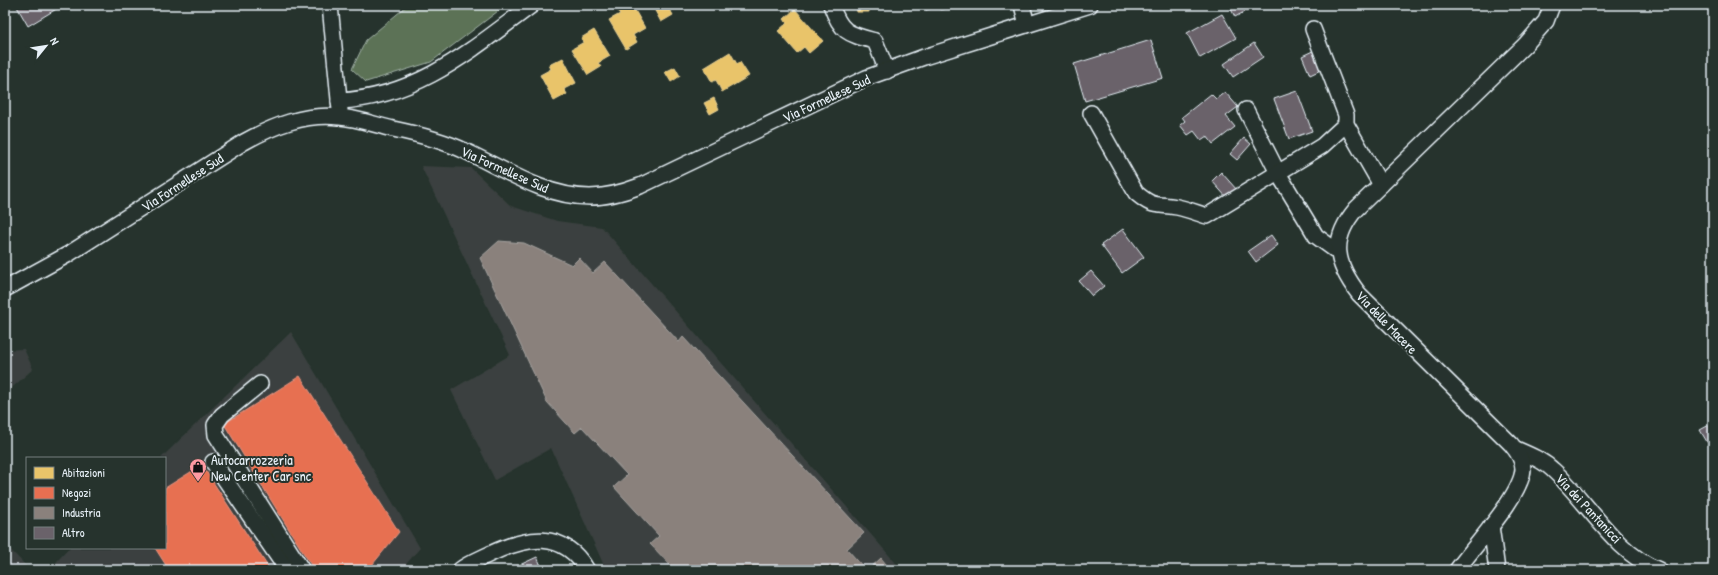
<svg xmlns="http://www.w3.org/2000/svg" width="1718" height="575" font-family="'Patrick Hand',sans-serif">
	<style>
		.built { fill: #3a413f }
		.green { fill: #5b7256; stroke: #a2b2a7 }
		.homes { fill: #e9c46a; stroke: #e9d295 }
		.shops { fill: #e76f51; stroke: #e79683 }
		.industry { fill: #8a817c; stroke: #a6a3a1 }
		.building { fill: #6a626a; stroke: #e8f1f8 }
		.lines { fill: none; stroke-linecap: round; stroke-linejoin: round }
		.minor-casing { stroke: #e8f1f8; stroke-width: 18 }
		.minor { stroke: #26332d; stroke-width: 15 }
		.labels { text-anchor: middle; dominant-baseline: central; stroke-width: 4; stroke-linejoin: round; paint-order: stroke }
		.street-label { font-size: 14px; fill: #e8f1f8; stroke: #26332d }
		.poi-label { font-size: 14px; fill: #e8f1f8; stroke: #26332d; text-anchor: start }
	</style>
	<rect width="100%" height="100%" fill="#26332d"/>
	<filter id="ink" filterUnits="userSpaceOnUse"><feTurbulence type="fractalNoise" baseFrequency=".025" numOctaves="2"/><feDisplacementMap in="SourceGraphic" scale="8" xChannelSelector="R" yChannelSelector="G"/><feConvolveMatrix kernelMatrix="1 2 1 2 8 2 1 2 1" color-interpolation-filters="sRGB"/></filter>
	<g filter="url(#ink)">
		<!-- built -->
		<g class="built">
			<polygon points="421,166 471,168 511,206 557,221 602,227 902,570 606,570 551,448 495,480 451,390 510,355"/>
			<polygon points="291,332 420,548 401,570 49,570 69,548 165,548 165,458 161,458"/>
			<polygon points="24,349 33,369 5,394 5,350"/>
			<polygon points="5,544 30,570 5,570"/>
		</g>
		<!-- green -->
		<polygon class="green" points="408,5 506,5 431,62 366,82 352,69 366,40"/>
		<!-- homes -->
		<g class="homes">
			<polygon points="625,5 632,5 645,28 633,35 637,42 626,49 609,20 620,14 617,10"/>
			<polygon points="652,5 675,5 669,8 673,15 661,22"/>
			<polygon points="856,5 883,5 883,7 869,8 869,12 857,12"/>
			<polygon points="795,9 823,41 809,53 804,47 797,53 778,31 787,23 784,19"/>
			<polygon points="594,30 610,56 598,63 601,67 588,75 572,49 584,42 581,38"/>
			<polygon points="730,52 737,64 740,62 749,76 722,92 716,80 712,82 704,68"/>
			<polygon points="563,58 576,83 564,89 567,94 554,101 540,75 551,69 549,65"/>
			<polygon points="675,67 680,76 671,82 665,72"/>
			<polygon points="714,98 719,109 710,114 704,103"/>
		</g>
		<!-- shops -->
		<g class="shops">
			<polygon points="300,376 399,532 368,570 314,570 224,424"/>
			<polygon points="202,465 270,570 169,570 155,548 165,548 165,488"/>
		</g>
		<!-- industry -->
		<g class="industry">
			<polygon points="499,241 524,243 572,265 579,258 593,273 605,262 679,342 683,337 864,533 847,549 866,570 675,570 650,544 659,536 614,487 627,475 582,427 575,433 547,402 480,258"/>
			<polygon points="881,558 891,570 868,570"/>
		</g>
		<!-- building -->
		<g class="building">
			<polygon points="16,5 63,5 28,26"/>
			<polygon points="924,5 958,5 940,10 939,6 926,10"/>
			<polygon points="1229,5 1254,5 1255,6 1235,17"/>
			<polygon points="1222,14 1236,38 1200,58 1187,33"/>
			<polygon points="1151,40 1163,78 1085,101 1074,64"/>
			<polygon points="1254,43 1263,57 1233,77 1224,64"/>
			<polygon points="1317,49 1325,68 1310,75 1302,56"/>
			<polygon points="1297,91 1312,131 1289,139 1274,99"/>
			<polygon points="1225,92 1238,107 1226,116 1235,127 1213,144 1207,136 1201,140 1194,131 1188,135 1180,125 1185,121 1182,117 1211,94 1216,99"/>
			<polygon points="1244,138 1251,144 1237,160 1230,154"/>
			<polygon points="1221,172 1237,190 1228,199 1212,181"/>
			<polygon points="1123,229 1144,257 1122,273 1101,245"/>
			<polygon points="1271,235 1278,245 1256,262 1248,251"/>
			<polygon points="1091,271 1104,286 1092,296 1079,281"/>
			<polygon points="1713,423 1713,452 1700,430"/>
			<polygon points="537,557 543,570 514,570 513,568"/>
		</g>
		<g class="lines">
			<!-- minor casing -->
			<g class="minor-casing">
				<g id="minor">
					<polyline points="330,5 340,110"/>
					<path d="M 831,5 C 841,33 848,34 875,41 L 887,71"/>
					<polyline points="1022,5 1027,25"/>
					<polyline points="1313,29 1346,115 1346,124 1381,185"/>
					<path d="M 339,101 C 418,97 471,50 532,5"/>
					<polyline points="1246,110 1278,173 1316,236 1338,252"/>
					<path d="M 1091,113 L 1136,193 C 1155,209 1155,203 1177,207 C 1187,209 1197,213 1207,216 L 1322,146 L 1346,124"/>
					<path d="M 5,289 L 67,255 L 244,142 C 273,126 305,113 339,117 C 357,118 375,125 393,129 C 417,134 442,140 465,151 C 504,169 545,197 590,197 C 607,197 624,192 640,186 L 866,78 L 924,57 L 1090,5"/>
					<polyline points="260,384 222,415 215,425 216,435 302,570"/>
					<path d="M 1516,449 C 1529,455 1543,460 1553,470 C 1586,499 1616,555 1659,570"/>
					<polyline points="213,462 287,570"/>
					<polyline points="1491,526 1497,570"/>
					<path d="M 460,570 C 469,563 480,559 490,554 C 526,537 563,529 587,570"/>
					<path d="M 1457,570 C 1473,547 1522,495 1523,469 C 1523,459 1517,451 1511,444 L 1359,294 C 1335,263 1330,240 1356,209 L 1525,45 L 1546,21 L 1552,5"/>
				</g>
			</g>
			<!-- minor -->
			<use href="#minor" class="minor"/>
		</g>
	</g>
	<!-- icons -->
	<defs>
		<g id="shop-pin" transform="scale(0.9)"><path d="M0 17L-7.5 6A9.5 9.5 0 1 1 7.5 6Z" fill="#ff9aa2" stroke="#26332d"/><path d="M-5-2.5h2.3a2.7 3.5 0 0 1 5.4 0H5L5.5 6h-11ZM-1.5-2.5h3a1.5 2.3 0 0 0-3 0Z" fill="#111"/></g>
	</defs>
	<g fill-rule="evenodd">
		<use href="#shop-pin" x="198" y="467"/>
	</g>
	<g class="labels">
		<!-- street labels -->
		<g class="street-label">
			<text transform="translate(826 98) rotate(-25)">Via Formellese Sud</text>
			<text transform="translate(505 169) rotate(24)">Via Formellese Sud</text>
			<text transform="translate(182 182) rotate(-33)">Via Formellese Sud</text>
			<text transform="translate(1387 322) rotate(46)">Via delle Macere</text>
			<text transform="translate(1589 508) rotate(47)">Via dei Pantanicci</text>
		</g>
		<!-- poi labels -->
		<g class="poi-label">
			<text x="211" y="459">Autocarrozzeria<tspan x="211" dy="16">New Center Car snc</tspan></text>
		</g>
	</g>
	<!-- margin -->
	<rect width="1718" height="575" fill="none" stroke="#26332d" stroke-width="20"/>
	<rect x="10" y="10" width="1698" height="555" fill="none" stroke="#e8f1f8" stroke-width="1.5" filter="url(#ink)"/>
	<!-- legend -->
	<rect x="26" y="457" width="140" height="92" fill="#26332d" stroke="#747f7e"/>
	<rect x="34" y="467" width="20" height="12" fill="#e9c46a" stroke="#747f7e"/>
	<text x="62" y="477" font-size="12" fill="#e8f1f8">Abitazioni</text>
	<rect x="34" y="487" width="20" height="12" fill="#e76f51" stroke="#747f7e"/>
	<text x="62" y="497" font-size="12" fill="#e8f1f8">Negozi</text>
	<rect x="34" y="507" width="20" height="12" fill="#8a817c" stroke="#747f7e"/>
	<text x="62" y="517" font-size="12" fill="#e8f1f8">Industria</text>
	<rect x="34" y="527" width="20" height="12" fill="#6a626a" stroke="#747f7e"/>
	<text x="62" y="537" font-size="12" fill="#e8f1f8">Altro</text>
	<!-- north arrow -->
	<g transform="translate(46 46) rotate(60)" stroke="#26332d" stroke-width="3" paint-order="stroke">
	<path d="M0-3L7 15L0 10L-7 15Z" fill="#e8f1f8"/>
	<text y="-6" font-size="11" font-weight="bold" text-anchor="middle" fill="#e8f1f8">N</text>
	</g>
</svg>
